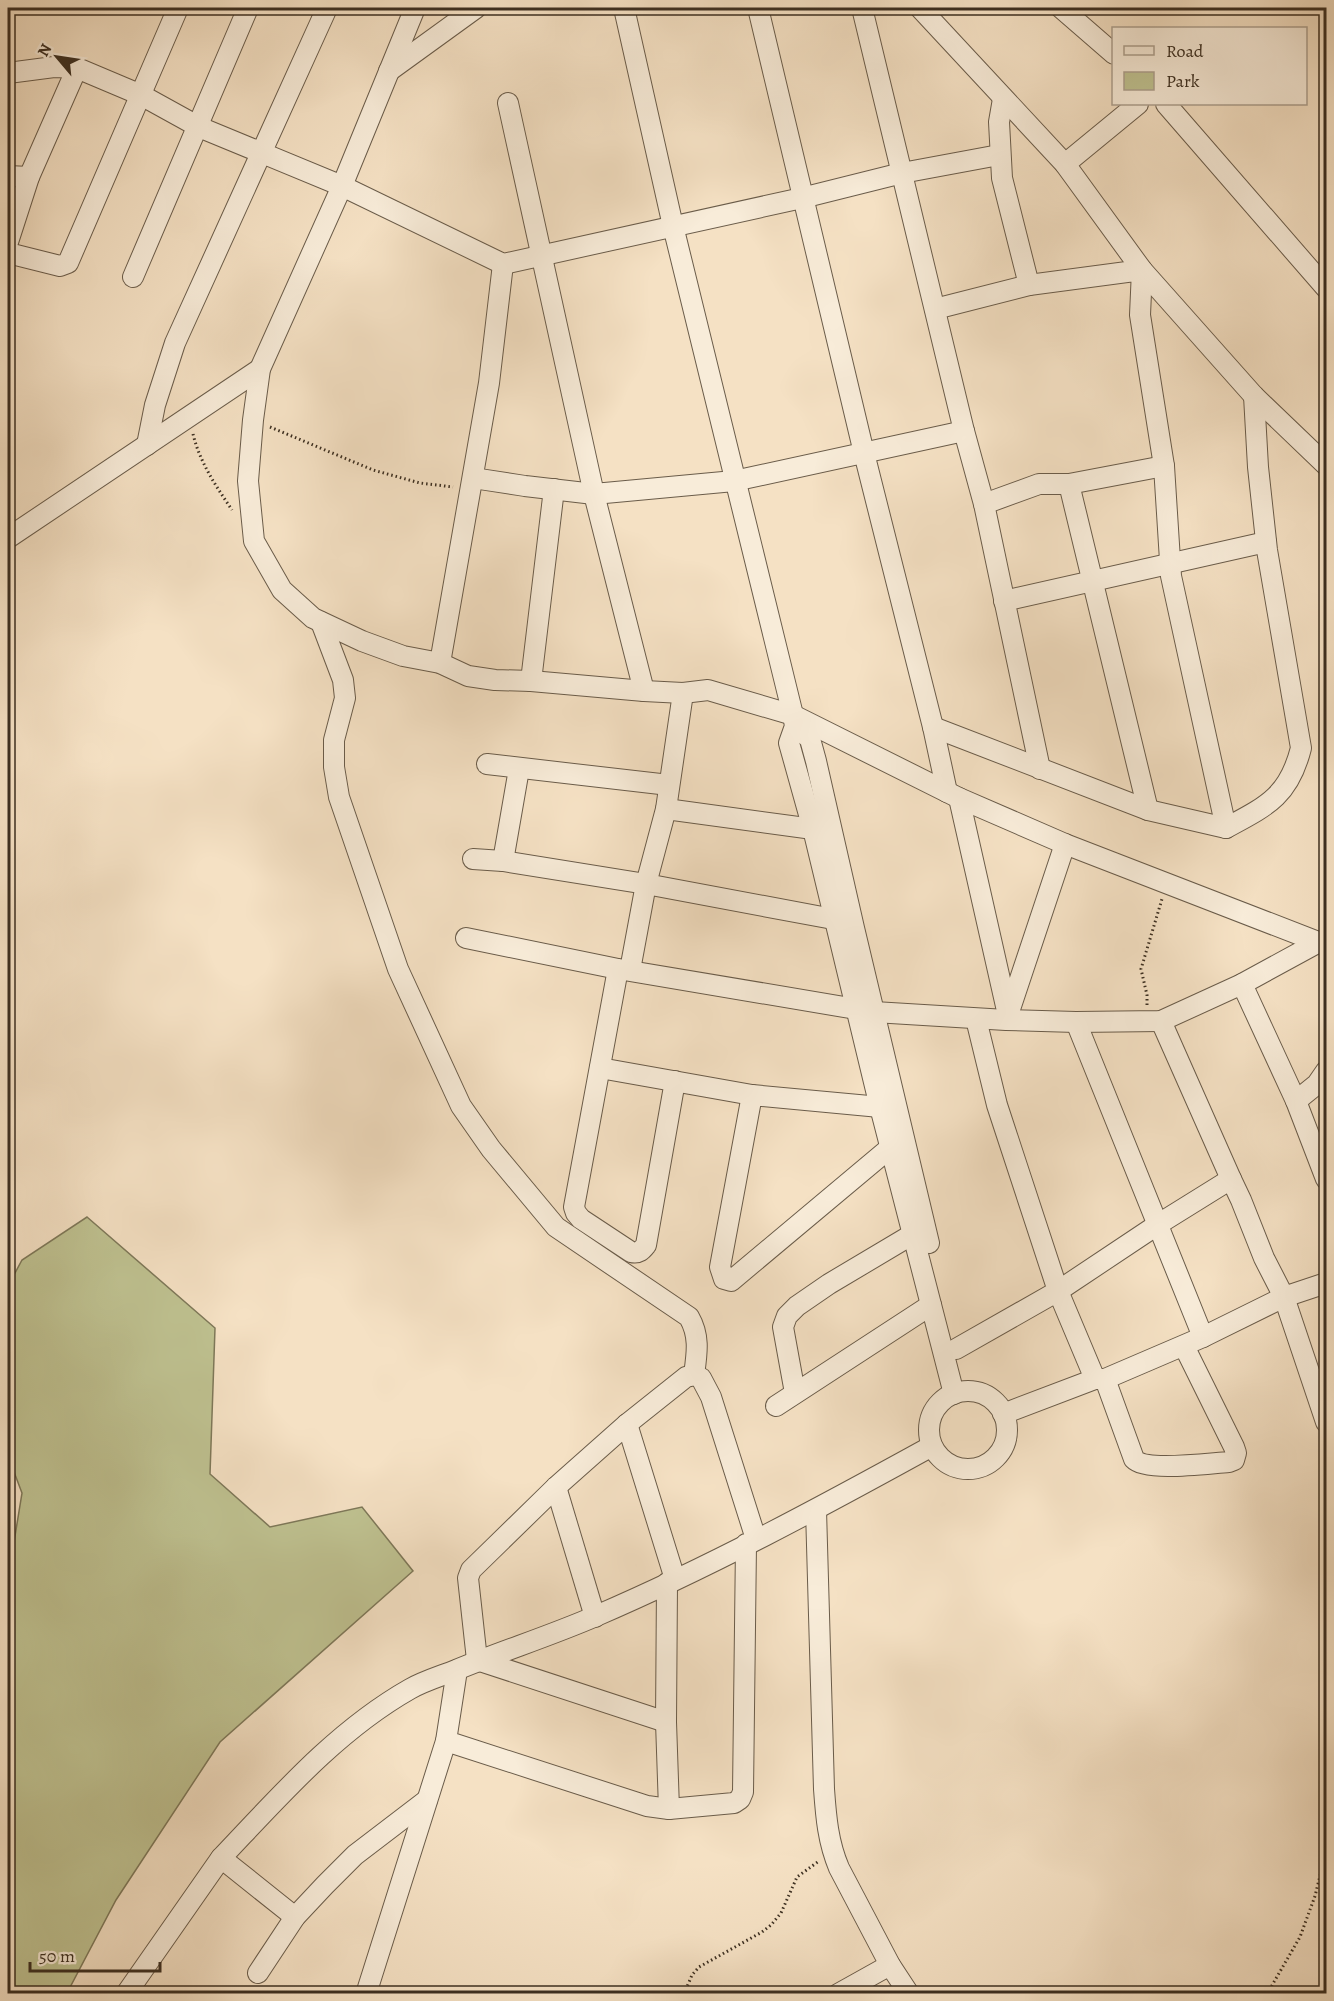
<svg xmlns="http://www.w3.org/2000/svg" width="1334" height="2001" font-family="Alegreya,serif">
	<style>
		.green { fill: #bfc291; stroke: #7e7859; stroke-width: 1.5 }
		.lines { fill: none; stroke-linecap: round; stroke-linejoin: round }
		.minor-casing { stroke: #6a5c4a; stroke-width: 22 }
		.path { stroke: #3c2f21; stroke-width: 3; stroke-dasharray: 1.5 3; stroke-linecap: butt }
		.minor { stroke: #f8ecd9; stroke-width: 20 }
	</style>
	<rect width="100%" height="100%" fill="#f5e1c4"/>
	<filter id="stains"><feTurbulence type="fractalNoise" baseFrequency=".00333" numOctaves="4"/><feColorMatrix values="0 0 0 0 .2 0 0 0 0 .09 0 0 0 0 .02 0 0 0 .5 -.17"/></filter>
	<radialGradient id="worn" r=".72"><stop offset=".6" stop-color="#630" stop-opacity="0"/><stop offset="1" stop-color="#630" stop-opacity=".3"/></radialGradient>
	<!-- green -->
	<polygon class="green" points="87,1217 215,1328 210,1474 270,1527 362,1507 413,1571 220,1742 116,1900 67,1993 8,1993 8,1579 22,1493 8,1456 8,1286 22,1260"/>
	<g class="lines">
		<!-- minor casing -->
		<g class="minor-casing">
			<g id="minor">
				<polyline points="415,8 342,186 260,369 253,420 248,481 254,541 282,590 313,618 362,641 403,656 440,663 468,676 495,680 531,681 644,691 683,693 708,690 793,715 959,798 1065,844 1326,945"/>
				<polyline points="624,8 673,226 793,715 795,726 789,743 813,829 880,1107 954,1394"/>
				<polyline points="758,8 864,453 933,727 947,792"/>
				<polyline points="862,8 964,431 984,504 1040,769"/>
				<polyline points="920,8 1065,164 1142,270 1254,396 1326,465"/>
				<polyline points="1061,8 1114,54"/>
				<polyline points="389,71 476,8"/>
				<polyline points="8,73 54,67 77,68 141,95 199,127 342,186 503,264 802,198 902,173 999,155"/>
				<polyline points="1003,99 999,122 1002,178 1029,285"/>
				<polyline points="508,103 594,494 644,691"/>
				<polyline points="1166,104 1326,288"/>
				<polyline points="1065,164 1138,104"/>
				<polyline points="8,176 29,177"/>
				<polyline points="8,242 29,177 77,68"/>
				<polyline points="8,253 60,266 68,263 178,8"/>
				<polyline points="133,277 248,8"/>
				<polyline points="935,309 1029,285 1142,270 1140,315 1164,466 1171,576 1226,828"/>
				<polyline points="147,445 155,405 175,343 327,8"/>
				<polyline points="473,478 525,486 594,494 734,481 964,431"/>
				<polyline points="1069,484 1164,466"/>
				<polyline points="984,504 1039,484 1069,484 1148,810"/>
				<polyline points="8,538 260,369"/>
				<polyline points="1004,601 1266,542"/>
				<path d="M 321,622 L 343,680 L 345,698 L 334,740 L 334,767 L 339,797 L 398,969 L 461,1106 L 491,1149 L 556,1227 L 689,1317 C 700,1336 697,1353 694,1375"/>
				<polyline points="440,663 489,383 503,264"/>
				<polyline points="531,681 554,489"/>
				<polyline points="795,726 810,739 816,761 854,928 929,1243"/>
				<path d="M 933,727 L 1148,810 L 1226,828 C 1267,806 1289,796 1301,748 L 1267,550 L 1258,467 L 1254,396"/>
				<polyline points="487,764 669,785"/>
				<polyline points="959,798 1008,1015"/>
				<polyline points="666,809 813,829"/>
				<polyline points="473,859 503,861 646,884 833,919"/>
				<polyline points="503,861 519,769"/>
				<polyline points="466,938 618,969 874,1012 1006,1020 1076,1022 1161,1021 1242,984 1319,942"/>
				<path d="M 618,969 L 574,1207 L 576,1213 L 581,1219 L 631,1252 C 639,1254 642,1250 646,1245 L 675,1081"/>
				<polyline points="630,970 646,884 666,809 683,693"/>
				<polyline points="1242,984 1296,1101"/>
				<polyline points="1007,1018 1065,844"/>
				<polyline points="976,1019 997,1105 1058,1291 1095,1379"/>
				<polyline points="1161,1021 1231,1179"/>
				<polyline points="1076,1022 1203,1337"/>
				<polyline points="600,1068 752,1095"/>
				<polyline points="1326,1071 1317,1084 1296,1101 1326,1179"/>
				<polyline points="880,1107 752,1095 720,1267 724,1279 731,1281 891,1147"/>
				<polyline points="956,1349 1058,1291 1157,1225 1231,1179 1241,1200 1264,1258 1284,1297 1326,1422"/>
				<path d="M 1105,1379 L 1134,1459 C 1146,1472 1210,1463 1229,1462 L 1234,1460 L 1236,1453 L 1234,1447 L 1184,1346"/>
				<circle cx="968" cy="1430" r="39"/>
				<polyline points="795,1393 783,1327 787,1316 797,1306 829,1284 913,1234 924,1232"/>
				<polyline points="776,1406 931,1305"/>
				<polyline points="1003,1414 1095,1379 1105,1379 1203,1337 1284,1297 1326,1283"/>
				<polyline points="627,1424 675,1579"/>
				<polyline points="556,1487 595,1617"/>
				<path d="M 816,1510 L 824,1789 C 826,1817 828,1842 839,1868 L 890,1965 L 909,1994"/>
				<polyline points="667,1583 666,1722 669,1809"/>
				<polyline points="457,1670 446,1741 647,1806 669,1809 734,1803 740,1799 743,1792 746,1544"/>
				<polyline points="666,1722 477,1660 468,1578 471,1570 556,1487 627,1424 686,1377 694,1375 701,1378 711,1397 756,1539"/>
				<path d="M 221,1858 C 279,1797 336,1731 410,1689 C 424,1681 441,1676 456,1670 C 502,1651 550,1636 596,1616 C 710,1567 823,1506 932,1446"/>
				<polyline points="258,1973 295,1917 325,1885 355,1855 427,1800"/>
				<polyline points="126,1994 221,1858 295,1917"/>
				<polyline points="366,1994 446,1741"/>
				<polyline points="838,1994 890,1965"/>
			</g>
		</g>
		<!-- path -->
		<g class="path">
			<polyline points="270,427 373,470 420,483 453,487"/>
			<path d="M 193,434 C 200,463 216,486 232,510"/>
			<polyline points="1147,1005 1147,995 1141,969 1162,899"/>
			<polyline points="684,1994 692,1975 699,1967 762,1932 771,1925 781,1913 797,1877 819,1861"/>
			<polyline points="1267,1994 1300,1937 1315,1896 1326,1852"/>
		</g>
		<!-- minor -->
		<use href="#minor" class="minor"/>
	</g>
	<!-- margin -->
	<rect width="1334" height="2001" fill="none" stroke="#f5e1c4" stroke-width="30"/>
	<rect x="9" y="9" width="1316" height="1983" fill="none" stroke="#3c2f21" stroke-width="3"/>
	<rect x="15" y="15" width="1304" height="1971" fill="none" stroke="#3c2f21" stroke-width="1.5"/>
	<!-- legend -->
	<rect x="1112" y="27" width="195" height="78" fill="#f8ecd9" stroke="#ada08f" stroke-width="1.5"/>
	<rect x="1124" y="46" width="30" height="9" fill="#f8ecd9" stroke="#ada08f" stroke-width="1.5"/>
	<text x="1166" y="57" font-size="18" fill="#3c2f21">Road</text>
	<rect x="1124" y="72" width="30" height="18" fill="#bfc291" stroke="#ada08f" stroke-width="1.5"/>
	<text x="1166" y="87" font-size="18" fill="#3c2f21">Park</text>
	<!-- north arrow -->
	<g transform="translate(57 57) rotate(299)" stroke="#f8ecd9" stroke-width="4.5" paint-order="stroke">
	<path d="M0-4.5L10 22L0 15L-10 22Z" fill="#3c2f21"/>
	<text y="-9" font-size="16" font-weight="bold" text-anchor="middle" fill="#3c2f21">N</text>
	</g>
	<!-- scale -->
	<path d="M30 1962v9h130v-9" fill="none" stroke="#3c2f21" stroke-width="3"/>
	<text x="39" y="1962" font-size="18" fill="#3c2f21" stroke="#f8ecd9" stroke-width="4.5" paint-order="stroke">50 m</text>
	<rect width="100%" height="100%" filter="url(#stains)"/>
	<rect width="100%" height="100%" fill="url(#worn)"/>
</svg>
